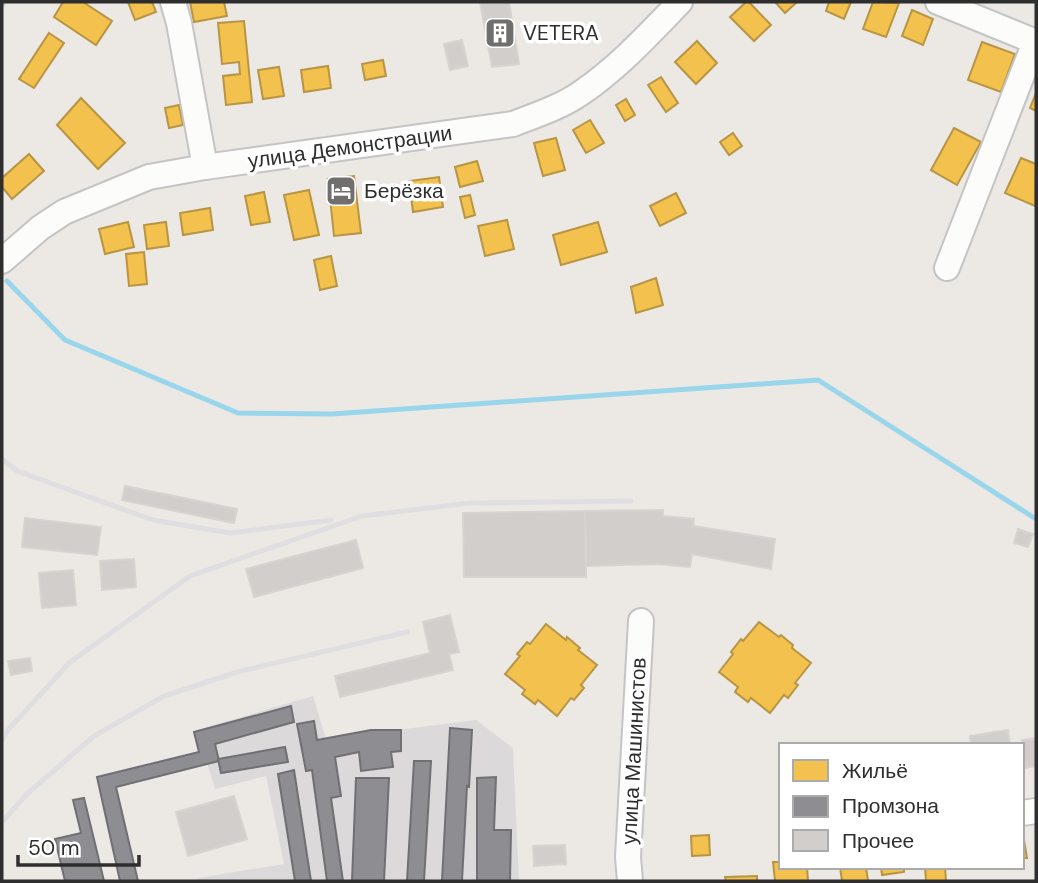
<svg xmlns="http://www.w3.org/2000/svg" width="1038" height="883" font-family="'DM Sans',sans-serif">
	<style>
		.industrial { fill: #dcd9db }
		.homes { fill: #f2c14e; stroke: #b79544; stroke-width: 2 }
		.industry { fill: #8d8d92; stroke: #707074; stroke-width: 2 }
		.lines { fill: none; stroke-linecap: round; stroke-linejoin: round }
		.stream { stroke: #99d6ec; stroke-width: 5 }
		.building { fill: #d1cecb; stroke: #d7d4d0; stroke-width: 2 }
		.minor-casing { stroke: #c5c4c5; stroke-width: 28 }
		.minor { stroke: #fcfcfb; stroke-width: 24 }
		.rail { stroke: #dfdfe1; stroke-width: 5 }
		.labels { text-anchor: middle; dominant-baseline: central; stroke-width: 7; stroke-linejoin: round; paint-order: stroke }
		.poi-label { font-size: 21px; fill: #2e2e2e; stroke: #fff; text-anchor: start }
		.street-label { font-size: 21px; fill: #2e2e2e; stroke: #fff }
	</style>
	<rect width="100%" height="100%" fill="#ece8e4"/>
	<!-- industrial -->
	<polygon class="industrial" points="313,696 326,739 476,720 513,748 519,881 195,881 198,878 284,864 266,776 215,789 197,730"/>
	<!-- homes -->
	<g class="homes">
		<polygon points="63,2 83,2 112,21 96,45 54,17"/>
		<polygon points="128,2 152,2 156,12 135,20"/>
		<polygon points="190,2 224,2 227,16 194,22"/>
		<polygon points="746,2 749,2 771,25 754,41 730,17"/>
		<polygon points="775,2 797,2 785,13"/>
		<polygon points="829,2 851,2 844,19 826,11"/>
		<polygon points="873,2 899,3 886,37 863,29"/>
		<polygon points="912,10 933,19 923,45 902,36"/>
		<polygon points="244,21 252,102 226,105 223,76 240,74 239,62 222,64 218,23"/>
		<polygon points="49,33 64,43 34,88 19,79"/>
		<polygon points="697,41 717,63 696,84 675,62"/>
		<polygon points="982,42 1015,54 1001,92 968,80"/>
		<polygon points="383,60 386,76 365,80 362,64"/>
		<polygon points="328,66 331,88 304,92 301,70"/>
		<polygon points="279,67 284,96 263,99 258,70"/>
		<polygon points="661,77 678,103 666,112 648,85"/>
		<polygon points="1036,93 1036,111 1030,108"/>
		<polygon points="81,98 125,143 98,169 57,125"/>
		<polygon points="626,99 635,115 625,121 616,105"/>
		<polygon points="179,105 183,125 169,128 165,108"/>
		<polygon points="590,120 604,143 586,153 573,130"/>
		<polygon points="954,128 981,142 957,185 931,170"/>
		<polygon points="733,133 742,146 729,155 720,142"/>
		<polygon points="556,138 565,170 543,176 534,143"/>
		<polygon points="29,154 44,171 12,199 2,187 2,178"/>
		<polygon points="1021,158 1036,164 1035,206 1005,193"/>
		<polygon points="477,161 483,181 460,187 455,167"/>
		<polygon points="354,176 361,233 334,236 328,179"/>
		<polygon points="439,177 443,207 413,212 409,181"/>
		<polygon points="309,190 319,235 294,240 284,195"/>
		<polygon points="264,192 270,222 251,225 245,196"/>
		<polygon points="676,193 686,213 660,226 650,206"/>
		<polygon points="470,195 475,215 465,218 460,197"/>
		<polygon points="210,208 213,230 183,235 180,213"/>
		<polygon points="507,220 514,249 485,256 478,226"/>
		<polygon points="128,222 134,247 105,254 99,229"/>
		<polygon points="166,222 169,246 147,249 144,225"/>
		<polygon points="598,222 607,252 561,265 553,235"/>
		<polygon points="144,252 147,284 129,286 126,254"/>
		<polygon points="331,256 337,286 320,290 314,260"/>
		<polygon points="656,278 663,305 636,313 631,287"/>
		<polygon points="759,622 779,637 781,635 793,645 792,648 811,663 795,683 798,685 788,698 784,695 770,713 751,698 748,702 735,692 738,687 719,672 733,654 731,652 741,639 743,641"/>
		<polygon points="546,624 566,640 567,637 580,648 578,650 597,665 581,685 584,688 574,700 571,698 557,716 538,700 535,704 522,694 525,690 505,674 520,656 517,654 527,642 530,644"/>
		<polygon points="1022,828 1027,858 1022,858"/>
		<polygon points="709,835 710,855 692,856 691,836"/>
		<polygon points="773,862 781,862 781,867 807,867 808,881 775,881"/>
		<polygon points="840,867 866,867 868,881 842,881"/>
		<polygon points="881,867 904,867 904,872 882,875"/>
		<polygon points="925,867 945,867 946,881 926,881"/>
		<polygon points="757,876 757,881 726,881 725,877"/>
	</g>
	<!-- industry -->
	<g class="industry">
		<polygon points="291,706 294,722 215,744 219,761 116,787 138,881 120,881 97,777 199,752 194,732"/>
		<polygon points="314,721 317,740 371,730 401,730 401,751 391,752 393,767 361,771 359,752 335,757 341,796 331,798 343,881 327,881 312,770 306,771 297,724"/>
		<polygon points="450,728 472,730 469,787 467,786 462,881 442,881"/>
		<polygon points="285,747 288,762 221,773 218,759"/>
		<polygon points="414,761 431,761 424,881 407,881"/>
		<polygon points="294,770 311,881 295,881 278,774"/>
		<polygon points="496,777 494,830 511,830 510,881 477,881 477,778"/>
		<polygon points="356,778 389,778 384,881 352,881"/>
		<polygon points="84,798 104,881 65,881 55,839 81,833 73,800"/>
	</g>
	<g class="lines">
		<!-- stream -->
		<g class="stream">
			<polyline points="2,5 3,2"/>
			<polyline points="7,281 65,340 238,413 332,414 818,380 1036,519"/>
		</g>
	</g>
	<!-- building -->
	<g class="building">
		<polygon points="480,2 509,2 519,64 492,67"/>
		<polygon points="462,40 468,66 450,70 444,44"/>
		<polygon points="125,486 237,509 234,523 122,500"/>
		<polygon points="663,510 663,516 694,519 693,526 775,539 771,569 692,554 690,567 658,564 586,566 585,511"/>
		<polygon points="585,511 586,577 464,577 463,513"/>
		<polygon points="25,518 101,527 97,555 22,547"/>
		<polygon points="1018,529 1033,534 1028,547 1014,543"/>
		<polygon points="356,540 363,568 254,597 246,569"/>
		<polygon points="134,559 136,587 102,590 100,561"/>
		<polygon points="73,570 76,605 42,608 39,573"/>
		<polygon points="450,615 459,652 449,654 453,670 340,697 335,676 430,653 423,622"/>
		<polygon points="30,658 32,671 11,675 8,661"/>
		<polygon points="1008,730 1010,745 971,745 970,736"/>
		<polygon points="1036,738 1036,766 1025,768 1022,740"/>
		<polygon points="234,796 247,839 188,856 176,812"/>
		<polygon points="565,845 566,864 534,866 533,846"/>
	</g>
	<g class="lines">
		<!-- minor casing -->
		<g class="minor-casing">
			<g id="minor">
				<polyline points="173,2 179,23 205,167"/>
				<polyline points="938,2 1036,42"/>
				<path d="M 2,261 L 40,228 L 64,212 L 149,177 L 205,167 L 513,124 C 536,115 561,107 581,93 C 619,67 649,34 680,2"/>
				<polyline points="947,268 1035,42"/>
				<polyline points="1022,813 1036,811"/>
				<polyline points="630,881 628,857 641,621"/>
			</g>
		</g>
		<!-- minor -->
		<use href="#minor" class="minor"/>
		<!-- rail -->
		<g class="rail">
			<polyline points="2,459 17,471 153,520 231,533 331,520"/>
			<polyline points="2,740 8,730 69,663 190,576 362,516 470,503 631,501"/>
			<polyline points="2,822 27,794 94,736 164,696 241,671 407,632"/>
		</g>
	</g>
	<!-- icons -->
	<defs>
		<g id="building-square" transform="scale(1.575)"><rect x="-9" y="-9" width="18" height="18" rx="4" fill="#706f6e" stroke="#fff"/><path d="M-4-6H4V6H1V3H-1V6H-4ZM-2.5-4.3h1.7v1.8h-1.7ZM.8-4.3h1.7v1.8H.8ZM-2.5-1h1.7V.8h-1.7ZM.8-1h1.7V.8H.8Z" fill="#fff"/></g>
		<g id="hotel-square" transform="scale(1.575)"><rect x="-9" y="-9" width="18" height="18" rx="4" fill="#706f6e" stroke="#fff"/><path d="M-6-4.5h1.5V1H6V5H4.5V3h-9V5H-6ZM-4 0a1.8 1.8 0 1 1 3.6 0ZM.5 0V-2.5h3Q6-2.5 6 0Z" fill="#fff"/></g>
	</defs>
	<g fill-rule="evenodd">
		<use href="#building-square" x="500" y="33"/>
		<use href="#hotel-square" x="341" y="191"/>
	</g>
	<g class="labels">
		<!-- poi labels -->
		<g class="poi-label">
			<text x="523" y="33">VETERA</text>
			<text x="364" y="191">Берёзка</text>
		</g>
		<!-- street labels -->
		<g class="street-label">
			<text transform="translate(350 147) rotate(-8)">улица Демонстрации</text>
			<text transform="translate(634 751) rotate(-87)">улица Машинистов</text>
		</g>
	</g>
	<!-- border -->
	<rect width="1038" height="883" fill="none" stroke="#2e2e2e" stroke-width="7"/>
	<!-- legend -->
	<rect x="779" y="743" width="245" height="126" fill="#ffffff" stroke="#ababab" stroke-width="2"/>
	<rect x="793" y="760" width="35" height="21" fill="#f2c14e" stroke="#ababab" stroke-width="2"/>
	<text x="842" y="778" font-size="21" fill="#2e2e2e">Жильё</text>
	<rect x="793" y="796" width="35" height="21" fill="#8d8d92" stroke="#ababab" stroke-width="2"/>
	<text x="842" y="813" font-size="21" fill="#2e2e2e">Промзона</text>
	<rect x="793" y="830" width="35" height="21" fill="#d1cecb" stroke="#ababab" stroke-width="2"/>
	<text x="842" y="848" font-size="21" fill="#2e2e2e">Прочее</text>
	<!-- scale -->
	<path d="M18 855v10h121v-10" fill="none" stroke="#2e2e2e" stroke-width="3.5"/>
	<text x="28" y="855" font-size="21" fill="#2e2e2e" stroke="#ffffff" stroke-width="5" paint-order="stroke">50 m</text>
</svg>
